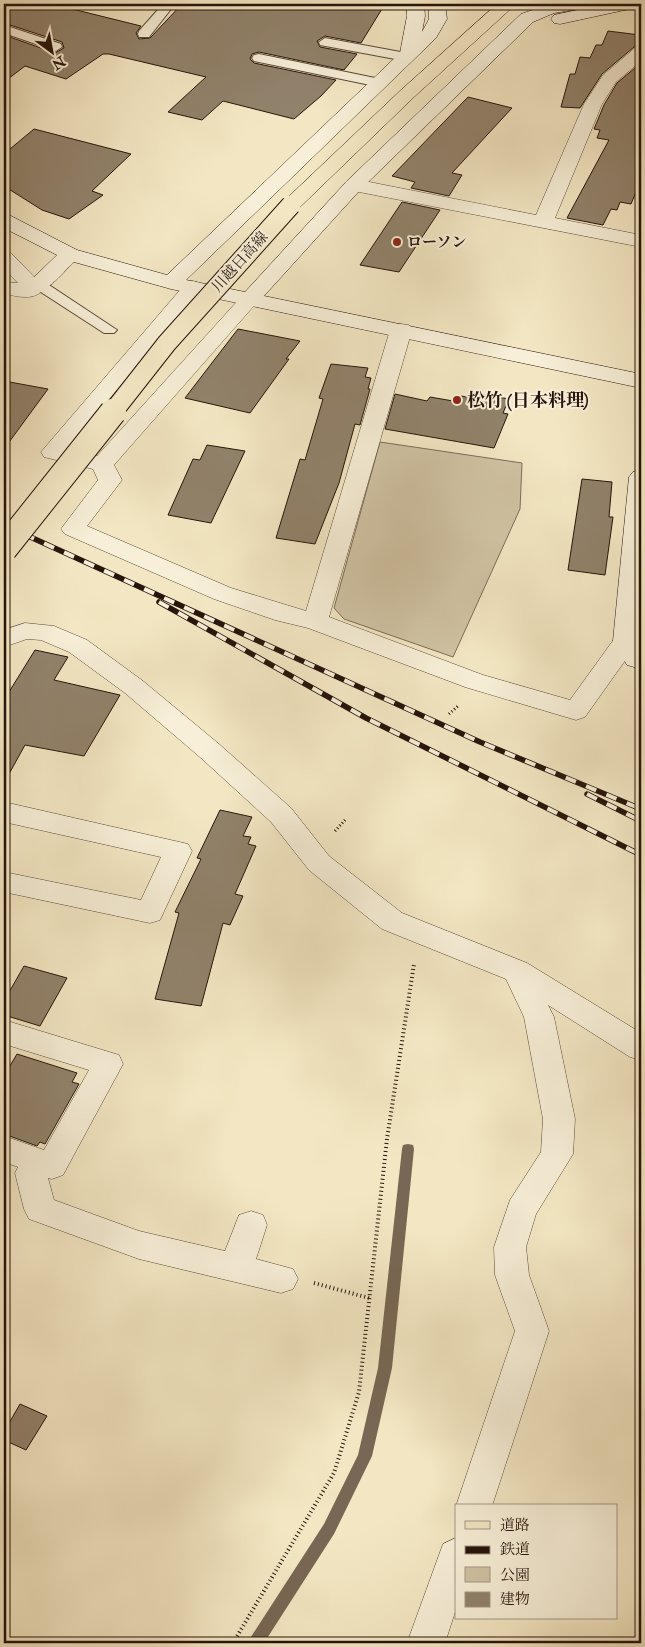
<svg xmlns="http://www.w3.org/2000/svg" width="645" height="1647" font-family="'IM FELL Double Pica','Noto Serif JP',serif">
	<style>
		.green { fill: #d0c3a4; stroke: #7c6c58 }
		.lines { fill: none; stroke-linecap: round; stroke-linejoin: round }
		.stream { fill: #786754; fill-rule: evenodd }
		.building { fill: #91826b; stroke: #27140b }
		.lane-casing { stroke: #5a4939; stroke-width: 2 }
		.street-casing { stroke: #5a4939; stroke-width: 1 }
		.secondary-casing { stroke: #27140b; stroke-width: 1 }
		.primary-casing { stroke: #27140b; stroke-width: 1 }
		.path-far1 { stroke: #27140b; stroke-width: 3; stroke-dasharray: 1 2.5; stroke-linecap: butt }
		.path { stroke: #27140b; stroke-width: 4; stroke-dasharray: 1 3; stroke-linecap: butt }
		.lane { fill: #f7efd8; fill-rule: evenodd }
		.street { fill: #f7efd8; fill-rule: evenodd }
		.secondary { fill: #f7efd8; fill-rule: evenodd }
		.primary { fill: #f3e7c3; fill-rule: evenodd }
		.rail-casing { stroke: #27140b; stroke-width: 5.5 }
		.rail { stroke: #f7efd8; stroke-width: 4; stroke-dasharray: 11; stroke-linecap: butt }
		.primary-bridge-far1-casing { stroke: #27140b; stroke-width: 21; stroke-linecap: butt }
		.primary-bridge-casing { stroke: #27140b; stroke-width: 28; stroke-linecap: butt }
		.primary-bridge-far1 { stroke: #f3e7c3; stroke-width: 19 }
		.primary-bridge { stroke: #f3e7c3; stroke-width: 26 }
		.poi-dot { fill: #8f2418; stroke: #f7efd8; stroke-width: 2 }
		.labels { text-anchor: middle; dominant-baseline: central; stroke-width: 4; stroke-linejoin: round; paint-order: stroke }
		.far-poi-label { font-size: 15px; font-weight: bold; fill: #27140b; stroke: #f7efd8; text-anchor: start }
		.far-street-label { font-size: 15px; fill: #27140b; stroke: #f7efd8 }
		.poi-label { font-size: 18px; font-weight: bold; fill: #27140b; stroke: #f7efd8; text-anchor: start }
	</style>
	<rect width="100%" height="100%" fill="#f3e7c3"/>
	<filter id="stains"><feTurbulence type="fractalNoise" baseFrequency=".004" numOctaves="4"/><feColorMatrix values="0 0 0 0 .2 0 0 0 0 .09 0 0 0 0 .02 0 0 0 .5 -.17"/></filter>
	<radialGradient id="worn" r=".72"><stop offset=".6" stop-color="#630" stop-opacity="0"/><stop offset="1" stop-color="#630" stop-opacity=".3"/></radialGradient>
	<!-- green -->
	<polygon class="green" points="380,442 522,463 520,509 453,657 344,619 334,608"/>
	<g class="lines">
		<!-- stream -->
		<polygon class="stream" points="408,1144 413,1145 414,1149 392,1368 372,1456 334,1534 264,1643 247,1643 324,1524 358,1455 378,1368 402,1149 403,1145"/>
	</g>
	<!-- building -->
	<g class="building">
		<polygon points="17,4 52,4 141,26 136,33 139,39 150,38 182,4 204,7 206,4 385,4 361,43 325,36 317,41 320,47 357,54 344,70 259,52 252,54 250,59 254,63 336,80 321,96 294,119 223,101 202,120 168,112 206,77 109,54 103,54 66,79 25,66 4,82 4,35 55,53 64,48 62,42 4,23 4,12"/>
		<polygon points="608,31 640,35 638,42 641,42 641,45 634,47 602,74 580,108 561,107 570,74 575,74 580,57 590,58 596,45 602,45"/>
		<polygon points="641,63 641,180 631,204 620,202 617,210 611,209 603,225 567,218 609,140 597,138 600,130 594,129 604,105 617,83"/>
		<polygon points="468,97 512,108 452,173 462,175 449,196 411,188 415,182 392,176"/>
		<polygon points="34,129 131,154 92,191 103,195 69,219 42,210 4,186 4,154"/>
		<polygon points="402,202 440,210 399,272 360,265"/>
		<polygon points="238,329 300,341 286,359 289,359 250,413 185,398"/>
		<polygon points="331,364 368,368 365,377 371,378 368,389 370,389 360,425 355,424 339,483 315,544 276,538 300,459 305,460 323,399 319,398"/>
		<polygon points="4,381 48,389 4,449"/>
		<polygon points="475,393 509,399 503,413 508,414 494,448 385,429 395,394 427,401 430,397 459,402 461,396 472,398"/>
		<polygon points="207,445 245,451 211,523 168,515 193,459 200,460"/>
		<polygon points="582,479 612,482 609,517 613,517 605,575 568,570"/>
		<polygon points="35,650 68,657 54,680 120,695 84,756 25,745 4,783 4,700"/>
		<polygon points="220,810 252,817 243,836 251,837 248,844 256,846 235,894 243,896 230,925 223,923 201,1006 155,999 179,913 175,912 201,859 197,858"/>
		<polygon points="24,966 67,978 40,1026 4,1015 4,1001"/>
		<polygon points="17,1054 77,1073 72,1082 79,1084 45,1144 40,1142 37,1146 4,1134 4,1076"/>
		<polygon points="20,1404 47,1416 26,1450 4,1440 4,1432"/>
	</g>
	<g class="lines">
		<!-- lane casing -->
		<g class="lane-casing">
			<g id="lane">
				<polygon points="163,4 175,4 149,37 139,37 138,34 139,31"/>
				<polygon points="4,25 61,44 62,47 56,51 4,33"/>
				<polygon points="325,38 406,53 413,57 406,61 320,45 319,42"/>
				<polygon points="259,54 380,79 387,83 380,87 254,61 252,58 254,55"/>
				<polygon points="38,279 43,281 117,330 114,333 104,333 33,287 30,284 33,281"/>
			</g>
		</g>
		<!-- street casing -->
		<g class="street-casing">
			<g id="street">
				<polygon points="641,47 641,61 616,82 602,104 555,218 641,235 641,247 354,191 347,189 344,185 347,181 354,179 536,215 584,104 603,75 635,48"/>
				<path d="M 4,251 L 11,253 L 41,284 L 44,288 C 35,302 18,296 4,294 L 4,282 L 18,283 L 4,269 Z"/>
				<polygon points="193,281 200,283 203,287 200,291 67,449 97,456 242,296 249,294 256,296 259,300 114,465 122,480 87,526 231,588 306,611 390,330 393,325 401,324 409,325 412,330 329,617 483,675 570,700 617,635 626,633 635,635 639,641 585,717 576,720 465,687 308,628 275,620 214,599 65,534 61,529 98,480 93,469 44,457 41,452 186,283"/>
				<polygon points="25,623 54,626 87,640 143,681 219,744 291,808 329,856 402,913 527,963 641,1033 641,1060 630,1057 548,1005 554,1017 575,1119 573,1154 536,1214 526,1247 529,1275 549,1331 492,1506 456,1506 515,1331 495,1275 494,1247 510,1200 541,1152 543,1119 524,1017 506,979 382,929 309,870 271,822 201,758 125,693 69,652 41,640 27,639 4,647 4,630"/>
				<polygon points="4,802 188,844 192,851 160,920 150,923 4,892 4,872 141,900 161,857 4,822"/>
				<polygon points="4,1020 119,1055 123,1064 63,1175 52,1179 48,1178 54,1200 139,1231 225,1251 239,1215 251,1211 263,1215 267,1225 256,1259 293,1269 298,1279 293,1289 281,1293 139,1259 29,1219 24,1209 15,1173 18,1167 4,1162 4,1136 44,1150 89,1070 4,1044"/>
				<polygon points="456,1538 456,1609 445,1643 407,1643 443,1544"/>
			</g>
		</g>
		<!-- secondary casing -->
		<g class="secondary-casing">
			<g id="secondary">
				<path d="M 407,4 L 424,4 L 425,16 L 422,32 L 429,19 L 429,4 L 445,4 L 447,19 L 436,38 L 186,280 L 245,292 L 347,181 L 521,14 L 550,4 L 586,4 L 584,8 L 554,13 L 533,22 L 361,189 L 264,296 L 641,374 L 641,388 L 171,289 L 74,262 C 61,274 45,297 27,292 L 24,288 L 27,284 L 57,255 L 4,228 L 4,214 L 11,216 L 77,250 L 167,275 L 400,53 L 407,16 Z"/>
				<polygon points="606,4 637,4 634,8 560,24 554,23 551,19 554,15"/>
				<polygon points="641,470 641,610 639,641 641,646 641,669 627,665 613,641 629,477 633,472"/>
			</g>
		</g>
		<!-- primary casing -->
		<g class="primary-casing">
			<polygon id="primary" points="497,4 516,4 413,98 298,209 291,211 284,209 281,205 284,201 401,90"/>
		</g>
		<!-- path-far1 -->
		<g class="path-far1">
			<polyline points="449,714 458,706"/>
			<polyline points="335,831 345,820"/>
		</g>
		<!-- path -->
		<g class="path">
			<polyline points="314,1283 369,1298"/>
			<polyline points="233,1643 334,1473 359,1392 387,1139 414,964"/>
		</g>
		<!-- lane -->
		<use href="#lane" class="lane"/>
		<!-- street -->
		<use href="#street" class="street"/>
		<!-- secondary -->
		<use href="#secondary" class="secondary"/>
		<!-- primary -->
		<use href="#primary" class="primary"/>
		<!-- rail casing -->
		<g class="rail-casing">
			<g id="rail">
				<polyline points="4,525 480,742 641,809"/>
				<polyline points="159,602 366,718 641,855"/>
				<polyline points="587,794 641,821"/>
			</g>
		</g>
		<!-- rail -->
		<use href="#rail" class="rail"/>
		<!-- primary-bridge-far1 casing -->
		<g class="primary-bridge-far1-casing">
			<polyline id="primary-bridge-far1" points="112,413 167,343 291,205"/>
		</g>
		<!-- primary-bridge casing -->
		<g class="primary-bridge-casing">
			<polyline id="primary-bridge" points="4,549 113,412"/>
		</g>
		<!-- primary-bridge-far1 -->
		<use href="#primary-bridge-far1" class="primary-bridge-far1"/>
		<!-- primary-bridge -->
		<use href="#primary-bridge" class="primary-bridge"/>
	</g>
	<!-- markers -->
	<g class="poi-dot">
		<circle cx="397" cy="242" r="5"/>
		<circle cx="457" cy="400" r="5"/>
	</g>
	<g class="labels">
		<!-- far-poi labels -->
		<g class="far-poi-label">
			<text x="407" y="242">ローソン</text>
		</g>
		<!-- far-street labels -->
		<g class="far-street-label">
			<text transform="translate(240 262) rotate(-48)">川越日高線</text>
		</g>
		<!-- poi labels -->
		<g class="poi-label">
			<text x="467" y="400">松竹 (日本料理)</text>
		</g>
	</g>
	<!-- margin -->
	<rect width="645" height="1647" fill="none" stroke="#f3e7c3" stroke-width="20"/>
	<rect x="5" y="5" width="635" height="1637" fill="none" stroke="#27140b" stroke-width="2.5"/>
	<rect x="10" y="10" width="625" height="1627" fill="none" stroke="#27140b"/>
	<!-- legend -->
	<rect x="455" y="1504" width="162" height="115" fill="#f7efd8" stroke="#a49786"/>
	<rect x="465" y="1521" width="25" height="8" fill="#f3e7c3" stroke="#a49786"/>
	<text x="500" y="1530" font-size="15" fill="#27140b">道路</text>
	<rect x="465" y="1546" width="25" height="8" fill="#27140b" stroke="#a49786"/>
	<text x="500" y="1554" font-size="15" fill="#27140b">鉄道</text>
	<rect x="465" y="1567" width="25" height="15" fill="#d0c3a4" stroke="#a49786"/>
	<text x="500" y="1580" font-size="15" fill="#27140b">公園</text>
	<rect x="465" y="1592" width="25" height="15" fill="#91826b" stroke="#a49786"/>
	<text x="500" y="1604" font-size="15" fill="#27140b">建物</text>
	<!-- north arrow -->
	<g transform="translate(52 52) rotate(148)" stroke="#f7efd8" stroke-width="4" paint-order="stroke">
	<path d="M0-4L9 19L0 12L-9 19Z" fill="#27140b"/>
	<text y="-8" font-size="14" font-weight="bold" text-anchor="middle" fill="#27140b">N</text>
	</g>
	<rect width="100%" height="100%" filter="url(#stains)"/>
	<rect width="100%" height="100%" fill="url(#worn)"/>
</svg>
